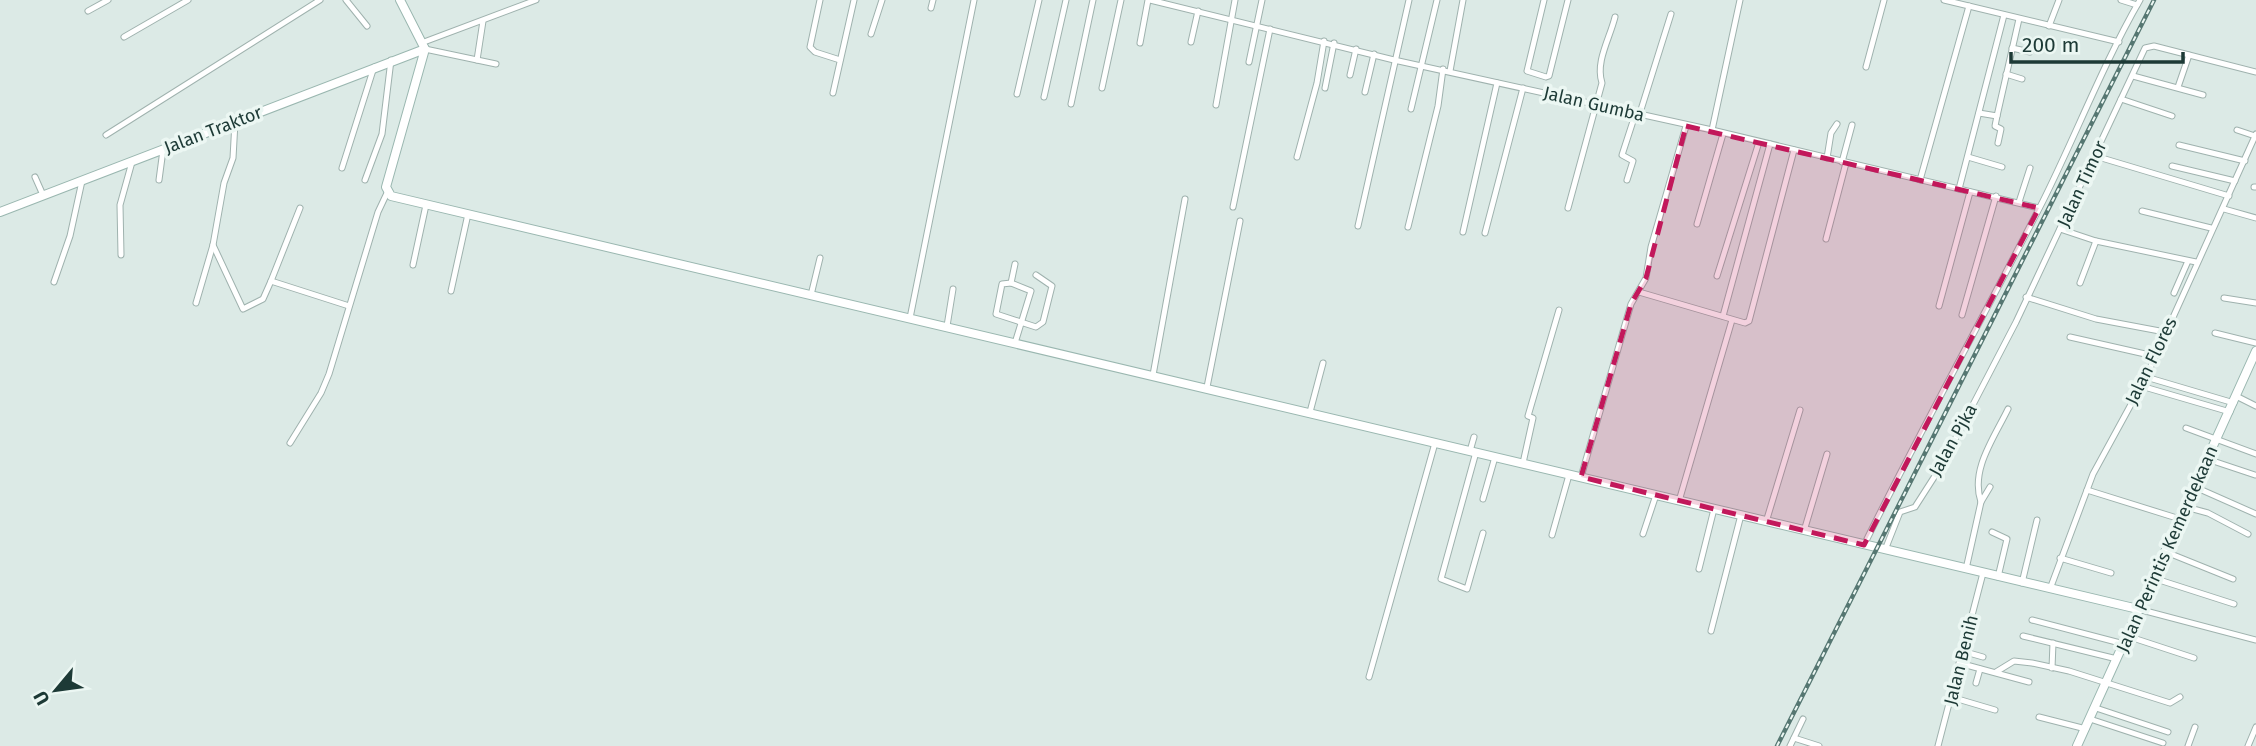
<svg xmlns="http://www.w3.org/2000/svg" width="2256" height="746" font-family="'Fira Sans',sans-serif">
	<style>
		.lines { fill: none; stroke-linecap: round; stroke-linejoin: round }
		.street-casing { stroke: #9fb2ae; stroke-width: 7 }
		.secondary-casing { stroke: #9ab7b0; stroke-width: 10 }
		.street { stroke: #fff; stroke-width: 5 }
		.secondary { stroke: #fff; stroke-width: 8 }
		.rail-casing { stroke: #567772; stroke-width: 4.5 }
		.rail { stroke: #ecf7f3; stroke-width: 2; stroke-dasharray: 5; stroke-linecap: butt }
		.marked { fill: #c2185b; fill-opacity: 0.2; stroke: #c2185b; stroke-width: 5; stroke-dasharray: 14 9; stroke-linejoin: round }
		.labels { text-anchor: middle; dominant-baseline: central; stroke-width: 7; stroke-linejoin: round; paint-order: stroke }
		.street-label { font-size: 18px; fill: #1d3a36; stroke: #ecf7f3 }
	</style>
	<rect width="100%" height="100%" fill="#dceae6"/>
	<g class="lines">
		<!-- street casing -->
		<g class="street-casing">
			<g id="street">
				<polyline points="346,0 367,26"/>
				<polyline points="820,0 810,47 815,52 840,60"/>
				<polyline points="1150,0 1394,60 1712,130 2039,208"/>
				<polyline points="1544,0 1527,71 1546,77 1549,76 1568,0"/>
				<polyline points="1944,0 2119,42"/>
				<polyline points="2121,0 2137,5"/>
				<polyline points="931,8 933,0"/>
				<polyline points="88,11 108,0"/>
				<polyline points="2049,26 2059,0"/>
				<polyline points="871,34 882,0"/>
				<polyline points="124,37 188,0"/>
				<polyline points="424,42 536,0"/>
				<polyline points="1191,42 1198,11"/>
				<polyline points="1140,43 1148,0"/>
				<polyline points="2012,48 2030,52"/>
				<polyline points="425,49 496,64"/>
				<polyline points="477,60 483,21"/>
				<polyline points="1249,62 1262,0"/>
				<polyline points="1866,67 1884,0"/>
				<polyline points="1450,71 1463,0"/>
				<polyline points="2006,74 2022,79"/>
				<polyline points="1350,75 1356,49"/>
				<polyline points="2133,76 2203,95"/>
				<polyline points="2178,87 2189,55"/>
				<polyline points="1102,88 1121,0"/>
				<polyline points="1325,88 1334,43"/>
				<polyline points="1365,92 1374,54"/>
				<polyline points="833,93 854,0"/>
				<polyline points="1017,94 1039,0"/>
				<polyline points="1044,97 1066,0"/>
				<polyline points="2121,99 2172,116"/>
				<polyline points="1071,104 1093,0"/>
				<polyline points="1216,105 1235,0"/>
				<polyline points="1411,109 1437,0"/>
				<polyline points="1979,113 1997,116 2019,19"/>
				<polyline points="1639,116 1671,14"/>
				<polyline points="1997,116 1995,126 2001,129 1998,143"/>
				<polyline points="1712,130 1740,0"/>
				<polyline points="2237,130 2255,136"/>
				<polyline points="106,135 320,0"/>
				<polyline points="2179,145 2245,161"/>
				<polyline points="2095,156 2229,196"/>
				<polyline points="1297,157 1317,83 1324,41"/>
				<polyline points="1968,157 2002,167"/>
				<polyline points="1827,158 1831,133 1837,124"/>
				<polyline points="1842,162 1852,125"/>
				<polyline points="2172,166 2235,181"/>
				<polyline points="342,168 374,67"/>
				<polyline points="35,177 43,195"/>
				<polyline points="159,180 163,150"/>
				<polyline points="365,180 382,134 391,60"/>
				<polyline points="1627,180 1633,161 1622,155 1635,115"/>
				<polyline points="1920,180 1969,6"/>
				<polyline points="2254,187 2256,187"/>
				<polyline points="1959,189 2004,15"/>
				<polyline points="2019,202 2030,168"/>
				<polyline points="1233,207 1270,29"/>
				<path d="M 1568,208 L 1602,83 C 1595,62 1610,38 1615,17"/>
				<polyline points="2224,209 2256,218"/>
				<polyline points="2142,211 2211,228"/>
				<polyline points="1697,224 1723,134"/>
				<polyline points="1358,226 1409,0"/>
				<polyline points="1408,227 1438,106 1443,69"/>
				<polyline points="2060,229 2096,241 2196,262"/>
				<polyline points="1463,232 1497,83"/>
				<polyline points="1485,233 1523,88"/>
				<polyline points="1826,239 1846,163"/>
				<polyline points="213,245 243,309 263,299 271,281 349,306"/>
				<polyline points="121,255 120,205 132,162"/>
				<polyline points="413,265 426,205"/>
				<polyline points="1717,276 1759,142"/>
				<polyline points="271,281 300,208"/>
				<polyline points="54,282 70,236 82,181"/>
				<polyline points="1011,283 1002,284 996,314 1036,327 1043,322 1052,286 1036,275"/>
				<polyline points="2080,283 2096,241"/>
				<polyline points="451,291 468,214"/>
				<polyline points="1639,292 1745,323 1749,321 1794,150"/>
				<polyline points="2174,293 2188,261"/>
				<polyline points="811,295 820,258"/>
				<polyline points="2026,297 2096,319 2165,332"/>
				<polyline points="2224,298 2256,303"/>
				<polyline points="196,303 213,245 224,183 233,158 235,122"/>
				<polyline points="1939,306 1970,192"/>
				<polyline points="1962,315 1996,196"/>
				<polyline points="1723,316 1770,144"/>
				<polyline points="910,318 974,0"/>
				<polyline points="947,326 953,289"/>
				<polyline points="2215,333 2256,343"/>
				<polyline points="2070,337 2154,356"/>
				<polyline points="1015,343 1031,291 1011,283 1015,264"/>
				<polyline points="1153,375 1185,199"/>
				<polyline points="2146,377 2234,403"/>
				<polyline points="2141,386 2230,412"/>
				<polyline points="1207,387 1240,221"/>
				<polyline points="2236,396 2256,406"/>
				<polyline points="1310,412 1323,363"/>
				<polyline points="2186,428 2256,454"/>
				<polyline points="290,443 321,393 329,374 378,212 387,193"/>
				<polyline points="1470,451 1474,437"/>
				<polyline points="1476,452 1441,579 1467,589 1483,533"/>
				<polyline points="2207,459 2255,475"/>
				<polyline points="1523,463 1533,418 1528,416 1559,310"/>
				<polyline points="1581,477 1631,304 1646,278 1651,247 1686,126"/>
				<polyline points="2195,487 2256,514"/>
				<polyline points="2087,490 2180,519"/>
				<polyline points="1483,499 1495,457"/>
				<polyline points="1679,501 1732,320"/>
				<polyline points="1981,502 1990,487"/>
				<polyline points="2186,507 2208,513 2248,534"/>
				<polyline points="1766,522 1800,410"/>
				<polyline points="1804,531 1827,454"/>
				<polyline points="1992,532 2007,539 1998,577"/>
				<polyline points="1643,534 1656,495"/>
				<polyline points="1552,535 1569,475"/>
				<path d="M 1864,545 C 1921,429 1984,316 2043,201 C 2076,135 2103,64 2140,0"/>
				<polyline points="1885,550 1900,512 1915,507 1940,468 2016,322 2145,48 2154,46 2256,72"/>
				<polyline points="2166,552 2233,579"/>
				<polyline points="2060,558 2111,573"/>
				<polyline points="1699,569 1714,509"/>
				<path d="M 1966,569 L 1981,502 C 1970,470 1994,438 2008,409"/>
				<polyline points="2153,578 2234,604"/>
				<polyline points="2022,583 2037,520"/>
				<polyline points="2050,589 2093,474 2146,377 2256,134"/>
				<polyline points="2138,609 2256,640"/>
				<polyline points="2032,620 2124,644"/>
				<polyline points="1711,631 1741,515"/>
				<polyline points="2023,636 2117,659"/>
				<polyline points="2127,636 2194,658"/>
				<polyline points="1962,651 1983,657"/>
				<polyline points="1959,663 2029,682"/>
				<polyline points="2052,668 2053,643"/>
				<polyline points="1996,672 2014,661 2032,663 2069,671 2170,703 2180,697"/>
				<polyline points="1369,677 1435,443"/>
				<polyline points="1976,683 1980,669"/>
				<polyline points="1951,697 1995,710"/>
				<polyline points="2096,708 2168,732"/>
				<polyline points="2039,717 2086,729"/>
				<polyline points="2090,719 2163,743"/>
				<polyline points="1794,738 1819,746"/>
				<polyline points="1790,746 1803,719"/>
				<polyline points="1938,746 1983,573"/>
				<polyline points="2188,746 2195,727"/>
				<polyline points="2248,746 2256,727"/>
			</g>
		</g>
		<!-- secondary casing -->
		<g class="secondary-casing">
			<g id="secondary">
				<polyline points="400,0 425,49 386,187 391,196 2138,609"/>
				<polyline points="0,212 425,49"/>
				<polyline points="2077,746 2256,351"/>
			</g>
		</g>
		<!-- street -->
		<use href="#street" class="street"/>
		<!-- secondary -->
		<use href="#secondary" class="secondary"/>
		<!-- rail casing -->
		<g class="rail-casing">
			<polyline id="rail" points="1777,746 2154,0"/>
		</g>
		<!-- rail -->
		<use href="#rail" class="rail"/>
	</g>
	<!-- marked area -->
	<path class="marked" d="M 1686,126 L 2039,208 L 1864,545 L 1581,477 L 1631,304 L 1646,278 Z"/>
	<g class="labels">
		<!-- street labels -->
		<g class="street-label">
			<text transform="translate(1594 104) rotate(13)">Jalan Gumba</text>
			<text transform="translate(213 130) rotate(-21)">Jalan Traktor</text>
			<text transform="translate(2082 184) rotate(-65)">Jalan Timor</text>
			<text transform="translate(2151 361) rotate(-64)">Jalan Flores</text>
			<text transform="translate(1953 440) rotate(-61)">Jalan Pjka</text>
			<text transform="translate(2167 549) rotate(-66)">Jalan Perintis Kemerdekaan</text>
			<text transform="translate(1961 660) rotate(-76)">Jalan Benih</text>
		</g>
	</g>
	<!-- north arrow -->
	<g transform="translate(56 690) rotate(241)" stroke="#ecf7f3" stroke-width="5" paint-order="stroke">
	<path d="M0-5L12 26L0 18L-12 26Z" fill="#1d3a36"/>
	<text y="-10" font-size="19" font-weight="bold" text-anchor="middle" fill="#1d3a36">U</text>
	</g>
	<!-- scale -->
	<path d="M2011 52v10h172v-10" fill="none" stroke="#1d3a36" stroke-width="3.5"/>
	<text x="2022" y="52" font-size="21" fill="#1d3a36" stroke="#ecf7f3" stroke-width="5" paint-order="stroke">200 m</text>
</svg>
